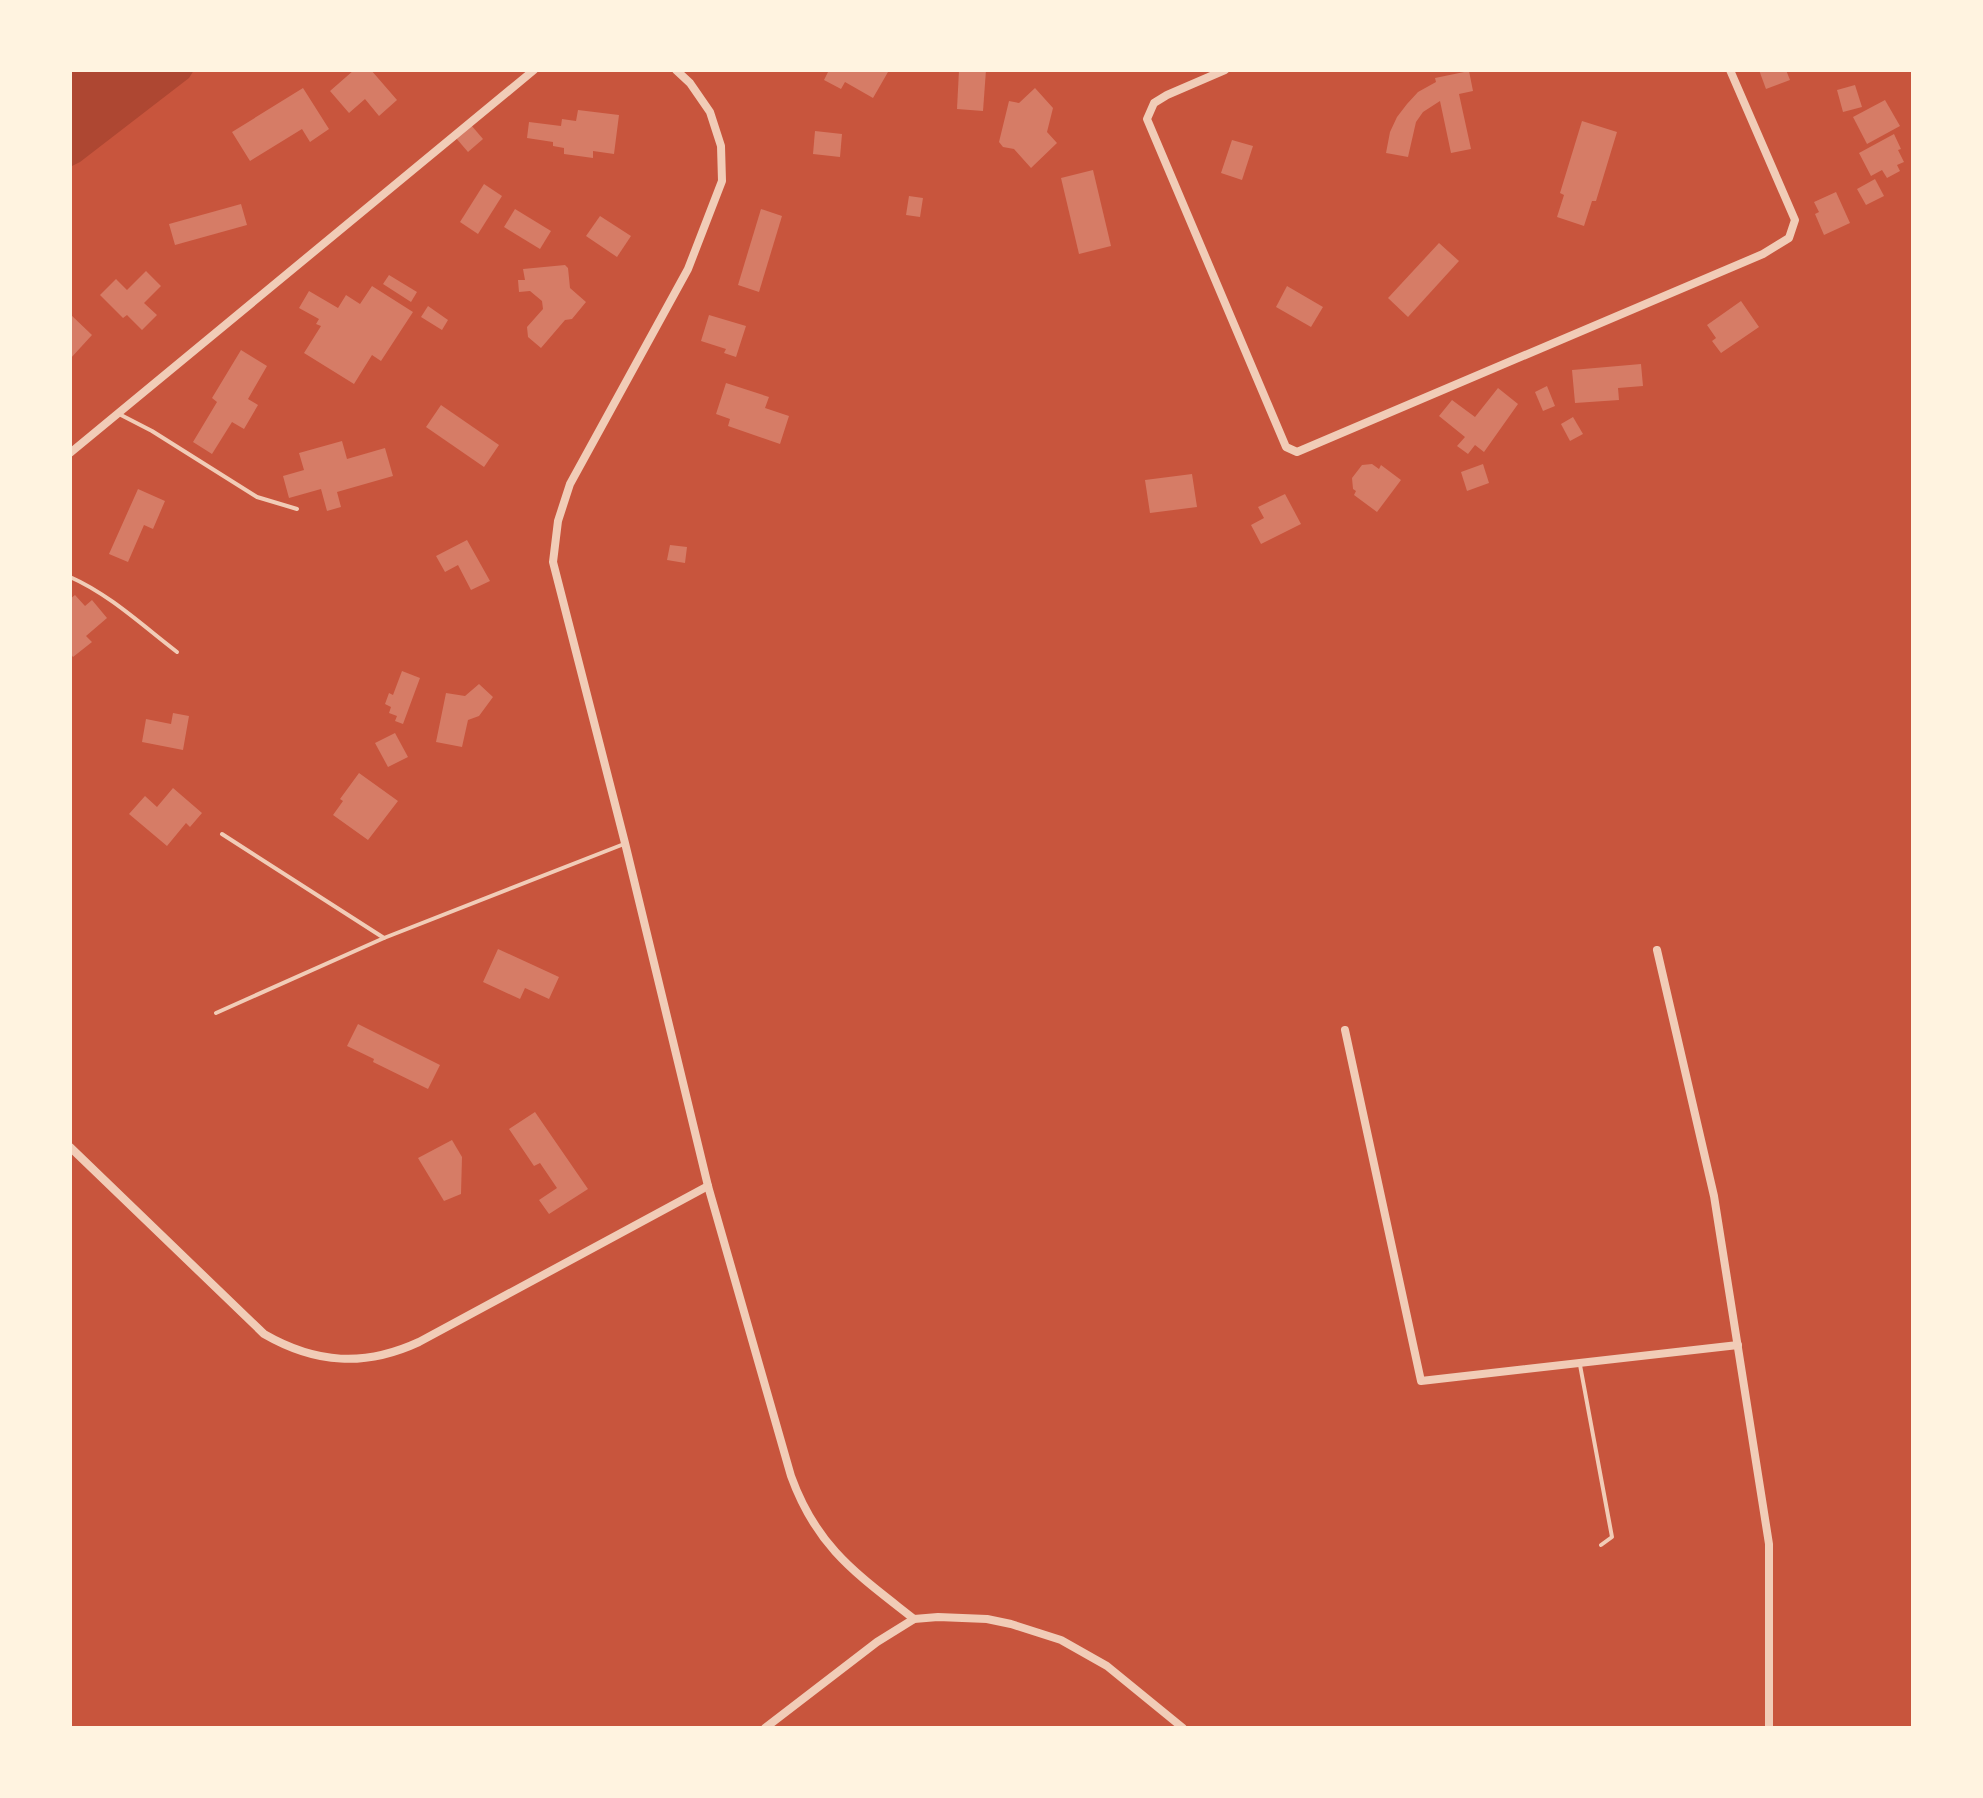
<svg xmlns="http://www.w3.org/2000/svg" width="1983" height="1798" font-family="Raleway,sans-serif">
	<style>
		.green { fill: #ae4732 }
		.building { fill: #d67c66 }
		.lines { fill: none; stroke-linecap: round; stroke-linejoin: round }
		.service { stroke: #f1ccb7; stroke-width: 4 }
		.minor { stroke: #f1ccb7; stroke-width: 8 }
	</style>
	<rect width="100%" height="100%" fill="#c8553d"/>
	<!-- green -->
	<polygon class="green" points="70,70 194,70 189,78 80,162 70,167"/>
	<!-- building -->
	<g class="building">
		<polygon points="354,70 371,70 397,100 379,116 365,99 349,113 330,91"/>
		<polygon points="829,70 884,70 888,72 873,98 845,82 841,89 824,80"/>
		<polygon points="959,70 986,70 983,111 957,109"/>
		<polygon points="1759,70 1786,70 1790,80 1766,89"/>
		<polygon points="1469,71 1473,91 1459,94 1471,149 1451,153 1440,101 1423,112 1416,122 1408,157 1386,153 1390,132 1397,117 1407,104 1418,92 1436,82 1435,78"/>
		<polygon points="1855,85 1862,107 1843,112 1837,90"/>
		<polygon points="303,88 329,129 310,142 302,129 250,161 232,132"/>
		<polygon points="1035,88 1053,108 1047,132 1057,143 1031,168 1014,149 1003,147 999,142 1009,101 1019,103"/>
		<polygon points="1885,100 1900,126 1867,144 1853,117"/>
		<polygon points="578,110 619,115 614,154 593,151 593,158 564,154 564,148 553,146 553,142 527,138 529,122 561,126 562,119 576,121"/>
		<polygon points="1582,121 1617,132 1596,201 1592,201 1584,226 1557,217 1564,195 1560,193"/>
		<polygon points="471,125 483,139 468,152 456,138"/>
		<polygon points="815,131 842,134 840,157 813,154"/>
		<polygon points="1894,134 1901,149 1898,150 1904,162 1897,165 1900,171 1887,178 1882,170 1871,176 1859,153"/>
		<polygon points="1232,140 1253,146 1242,180 1221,173"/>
		<polygon points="1093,170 1111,246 1079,254 1061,178"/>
		<polygon points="1875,179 1884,196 1866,205 1857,189"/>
		<polygon points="484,184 502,196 478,234 460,222"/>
		<polygon points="1836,192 1850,223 1824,235 1815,214 1819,212 1814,202"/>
		<polygon points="909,196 923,198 920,217 906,215"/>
		<polygon points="241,204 247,225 175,245 169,224"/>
		<polygon points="515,209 551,231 540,249 504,227"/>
		<polygon points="761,209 782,216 759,292 738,285"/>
		<polygon points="600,216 631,236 617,257 586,236"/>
		<polygon points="1439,243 1459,261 1408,317 1388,298"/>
		<polygon points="565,265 568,268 570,288 586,302 572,319 565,320 541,348 528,337 527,327 543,309 542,301 530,291 519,292 518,280 525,280 523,269"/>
		<polygon points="146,271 161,286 144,303 157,315 142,330 127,315 123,318 100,295 116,279 127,290"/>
		<polygon points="389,275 417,292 411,302 383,284"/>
		<polygon points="372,286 413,312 381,361 372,355 354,384 304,353 321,326 316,324 319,319 299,308 309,291 338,308 346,295 360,304"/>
		<polygon points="1287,286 1323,307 1311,327 1276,307"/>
		<polygon points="1741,301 1759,327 1721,353 1712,341 1716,338 1707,325"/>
		<polygon points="428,306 448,320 442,330 421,317"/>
		<polygon points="70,314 92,335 70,359"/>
		<polygon points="709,315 746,326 736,357 724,353 726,349 701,341"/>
		<polygon points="241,350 267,366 248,399 258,405 244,429 232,422 212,454 193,442 217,402 212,398"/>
		<polygon points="1641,364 1643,386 1618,388 1619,400 1575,403 1572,370"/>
		<polygon points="726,383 769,397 765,408 789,416 780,444 728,426 730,419 716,414"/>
		<polygon points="1547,386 1555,406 1543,411 1535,392"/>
		<polygon points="1498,388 1518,404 1484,452 1475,445 1468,454 1457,446 1465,437 1439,416 1452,400 1475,417"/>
		<polygon points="441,405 499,445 484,467 426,427"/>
		<polygon points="1573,417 1583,434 1570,441 1561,424"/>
		<polygon points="342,441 347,459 385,448 393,476 337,492 341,507 327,511 321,489 289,498 283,476 304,470 299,453"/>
		<polygon points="1372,464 1379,469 1381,465 1401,480 1377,512 1354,495 1356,491 1353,489 1352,478 1362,465"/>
		<polygon points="1483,464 1489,483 1467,491 1461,472"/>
		<polygon points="1192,474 1197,507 1150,513 1145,480"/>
		<polygon points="138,489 165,501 153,529 144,525 128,562 109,554"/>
		<polygon points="1285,494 1301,524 1261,544 1251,525 1264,518 1258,507"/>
		<polygon points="467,540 490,581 471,590 458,565 445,572 436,556"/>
		<polygon points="670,545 687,547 685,563 667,560"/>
		<polygon points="75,595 85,606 92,600 107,618 86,636 92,642 73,657 70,653 70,599"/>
		<polygon points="402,671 420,678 403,724 395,721 397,716 389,713 391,707 385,704 389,693 393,695"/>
		<polygon points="479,684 493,697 479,716 468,720 462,747 436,742 446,693 465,696"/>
		<polygon points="173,713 189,716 183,750 142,742 146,719 171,724"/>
		<polygon points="395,733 408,757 388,767 375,743"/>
		<polygon points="359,773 398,801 368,840 333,815 343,801 340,799"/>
		<polygon points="173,788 202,813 190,827 186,823 167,846 129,814 145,796 157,807"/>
		<polygon points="498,949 559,977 549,999 525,988 520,999 483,982"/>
		<polygon points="358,1024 440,1065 428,1089 373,1062 374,1059 347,1046"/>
		<polygon points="535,1112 588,1189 549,1214 539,1200 557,1188 540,1163 534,1166 509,1129"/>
		<polygon points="452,1140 462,1157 461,1194 444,1201 418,1158"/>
	</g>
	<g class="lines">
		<!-- service -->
		<g class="service">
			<polyline points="119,414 152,431 257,497 297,509"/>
			<path d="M 70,577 C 109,594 143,626 177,652"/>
			<polyline points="222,834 384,938"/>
			<polyline points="216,1013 384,938 624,844"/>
			<polyline points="1580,1365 1612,1537 1601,1545"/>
		</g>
		<!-- minor -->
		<g class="minor">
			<path d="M 676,70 L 690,83 L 710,112 L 721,146 L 722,181 L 688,269 L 570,484 L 558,521 L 553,562 L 625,843 L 708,1186 L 791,1476 C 817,1548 857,1574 914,1619"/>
			<polyline points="1225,70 1167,95 1154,103 1147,119 1286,447 1297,452 1763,254 1789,238 1795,220 1730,70"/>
			<polyline points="70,453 534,70"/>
			<polyline points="1657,950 1714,1196 1769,1544 1769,1728"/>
			<polyline points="1345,1030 1421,1381 1738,1345"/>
			<path d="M 70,1147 L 264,1334 C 316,1364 365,1367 419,1342 L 708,1186"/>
			<polyline points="765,1728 877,1642 914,1619 938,1617 987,1619 1011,1624 1061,1640 1107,1666 1183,1728"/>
		</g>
	</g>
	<!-- border -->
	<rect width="1983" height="1798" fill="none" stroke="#fff3e0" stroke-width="144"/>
</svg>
